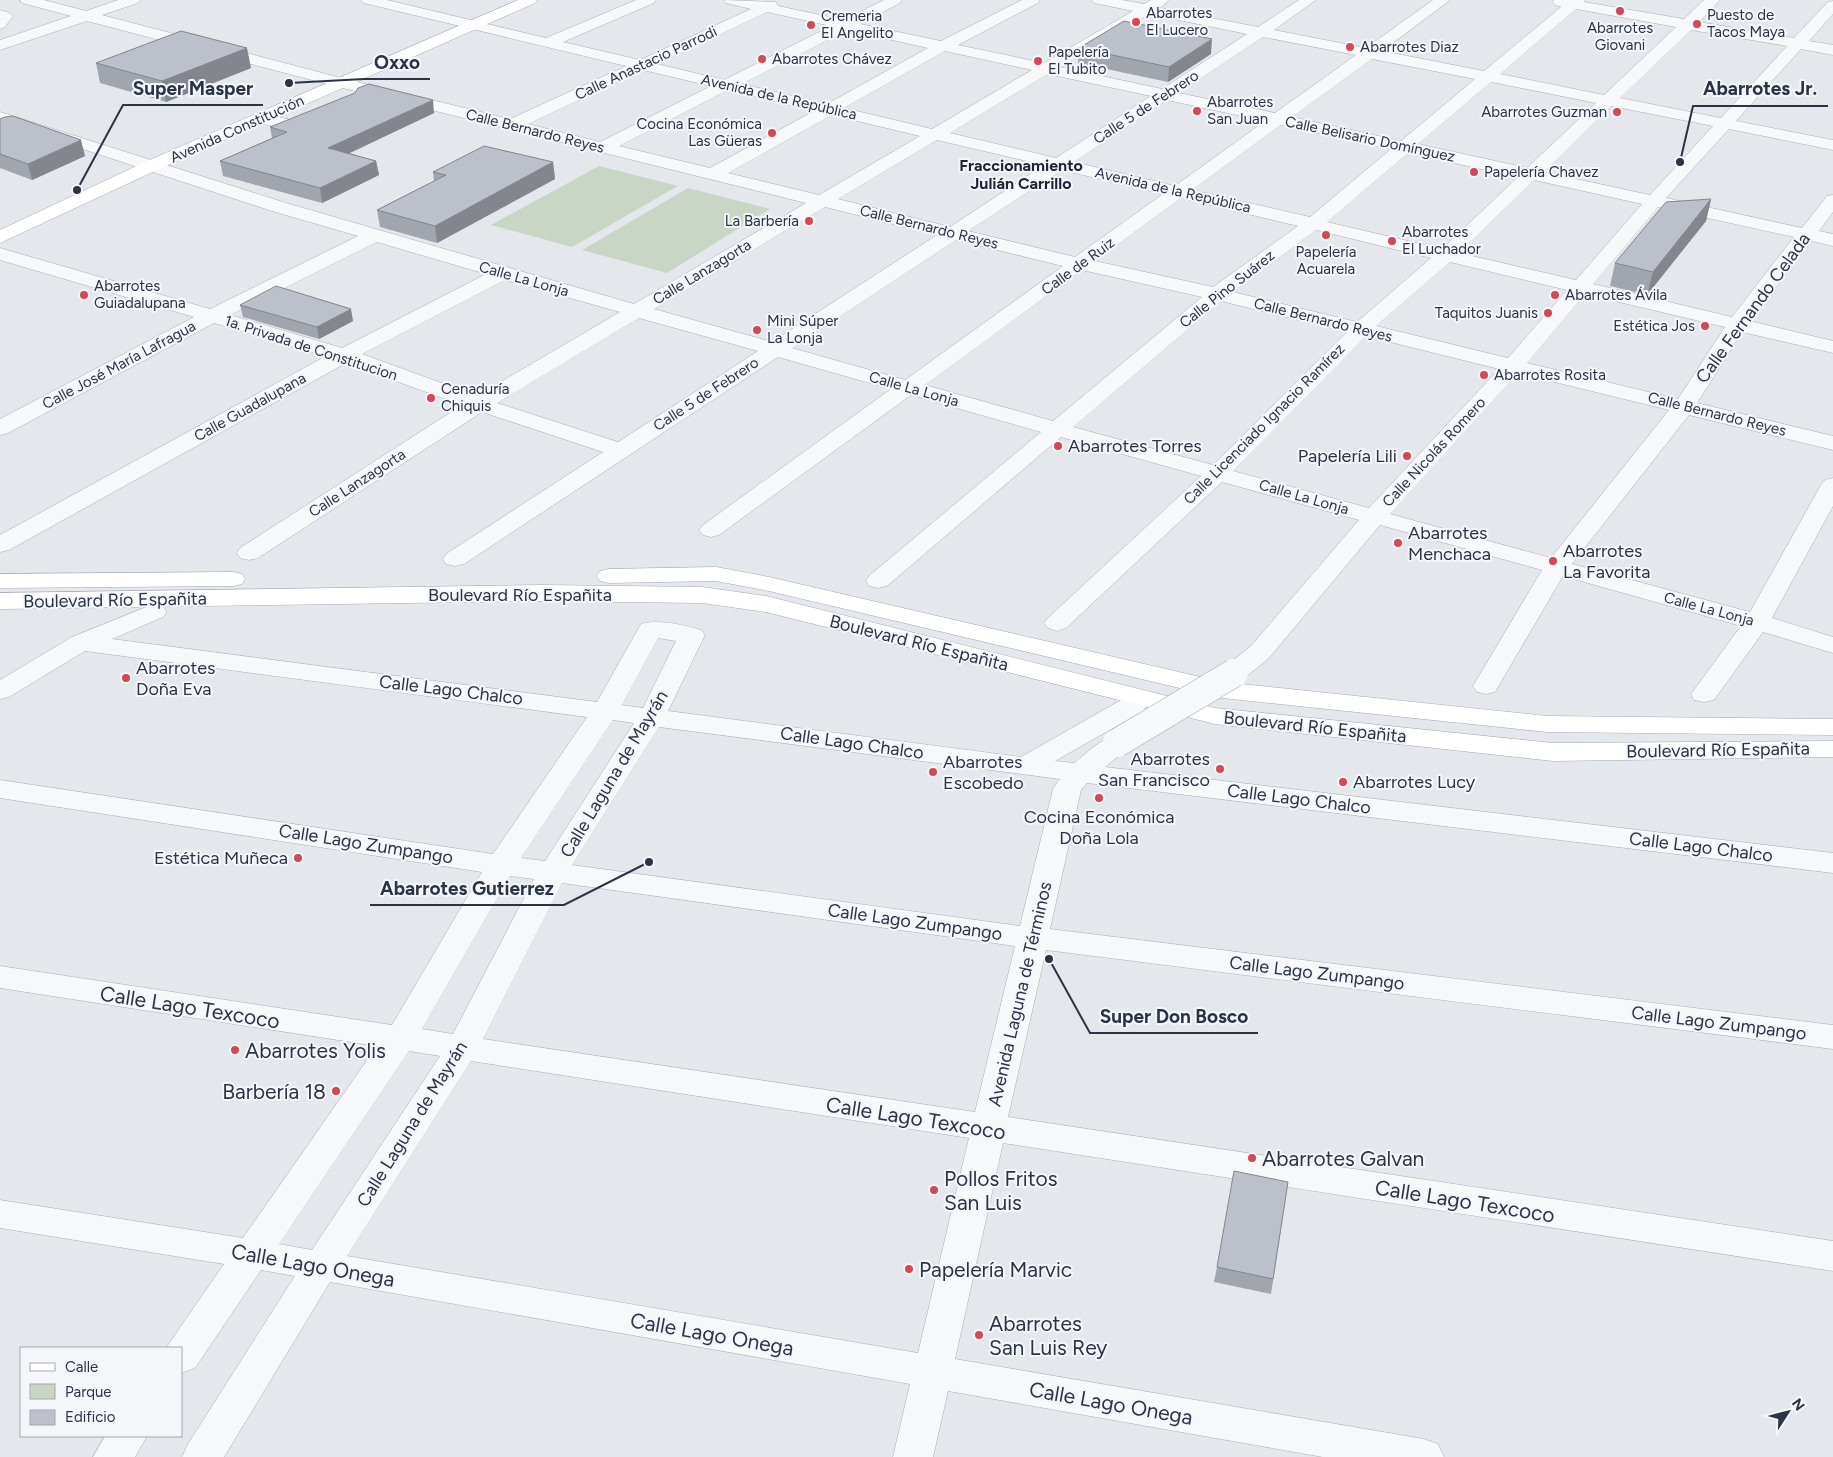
<svg xmlns="http://www.w3.org/2000/svg" width="1833" height="1457" font-family="Figtree,sans-serif">
	<style>
		.green { fill: #c9d6c5 }
		.lines { fill: none; stroke-linecap: round; stroke-linejoin: round }
		.minor-casing { stroke: #a9aeb7; stroke-width: 1 }
		.major-casing { stroke: #a3abb8; stroke-width: 1 }
		.minor { fill: #f7f8fa; fill-rule: evenodd }
		.major { fill: #fff; fill-rule: evenodd }
		.minor-bridge-casing { stroke: #a9aeb7; stroke-width: 29; stroke-linecap: butt }
		.minor-bridge { stroke: #f7f8fa; stroke-width: 28 }
		.wall { fill: #a1a5ae }
		.shaded-wall { fill: #83868d }
		.building { fill: #bbc0ca; stroke: #83868d }
		.poi-dot { fill: #d24858; stroke: #f4f6f9; stroke-width: 2 }
		.labels { text-anchor: middle; dominant-baseline: central; stroke-width: 4; stroke-linejoin: round; paint-order: stroke }
		.far-poi-label { font-size: 15px; fill: #2b3445; stroke: #f4f6f9; text-anchor: start }
		.far-street-label { font-size: 15px; fill: #2b3445; stroke: #f4f6f9 }
		.far-neighbourhood-label { font-size: 16px; font-weight: bold; fill: #1d2536; stroke: #f4f6f9 }
		.street-label { font-size: 18px; fill: #2b3445; stroke: #f4f6f9 }
		.poi-label { font-size: 18px; fill: #2b3445; stroke: #f4f6f9; text-anchor: start }
		.near-street-label { font-size: 21px; fill: #2b3445; stroke: #f4f6f9 }
		.near-poi-label { font-size: 21px; fill: #2b3445; stroke: #f4f6f9; text-anchor: start }
		.leader { fill: none; stroke: #2b3445; stroke-width: 2 }
		.callout-dot { fill: #2b3445; stroke: #f4f6f9; stroke-width: 2 }
		.callout-label { font-size: 19px; text-anchor: middle; font-weight: bold; fill: #2b3445; stroke: #f4f6f9; stroke-width: 4; stroke-linejoin: round; paint-order: stroke }
	</style>
	<rect width="100%" height="100%" fill="#e4e7ec"/>
	<!-- green -->
	<g class="green">
		<polygon points="599,166 678,186 572,247 491,225"/>
		<polygon points="688,188 770,209 667,273 582,250"/>
	</g>
	<g class="lines">
		<!-- minor casing -->
		<g class="minor-casing">
			<g id="minor">
				<path d="M 20,0 L 44,0 L 86,11 L 118,0 L 140,0 L 138,3 L 102,15 L 345,79 L 510,119 L 626,66 L 368,4 L 363,3 L 361,0 L 387,0 L 546,38 L 636,0 L 656,0 L 654,3 L 563,42 L 640,60 L 751,9 L 726,3 L 724,0 L 776,2 L 778,6 L 844,20 L 884,0 L 902,0 L 900,3 L 860,24 L 941,41 L 1022,0 L 1040,0 L 1038,3 L 958,45 L 1044,63 L 1133,11 L 1094,3 L 1092,0 L 1122,0 L 1144,4 L 1151,0 L 1169,0 L 1160,8 L 1258,27 L 1299,0 L 1316,0 L 1274,30 L 1366,48 L 1433,0 L 1450,0 L 1382,51 L 1484,71 L 1561,7 L 1555,5 L 1553,2 L 1554,0 L 1585,0 L 1584,2 L 1684,19 L 1704,0 L 1720,0 L 1699,22 L 1794,38 L 1828,2 L 1833,1 L 1833,14 L 1809,41 L 1833,45 L 1833,55 L 1801,49 L 1736,121 L 1833,140 L 1833,150 L 1729,129 L 1666,198 L 1802,228 L 1827,196 L 1833,195 L 1833,212 L 1819,231 L 1833,234 L 1833,246 L 1811,241 L 1750,321 L 1833,341 L 1833,353 L 1742,332 L 1697,403 L 1833,436 L 1833,450 L 1689,415 L 1572,564 L 1750,612 L 1821,485 L 1825,480 L 1833,478 L 1833,506 L 1772,618 L 1833,637 L 1833,653 L 1763,632 L 1714,700 L 1704,702 L 1694,700 L 1691,694 L 1741,626 L 1563,576 L 1495,692 L 1486,694 L 1477,692 L 1473,686 L 1542,570 L 1380,525 L 1269,658 L 1243,679 L 1234,681 L 1225,679 L 1221,673 L 1225,667 L 1251,646 L 1359,520 L 1222,482 L 1066,628 L 1057,631 L 1048,628 L 1044,623 L 1048,618 L 1201,476 L 1061,437 L 887,586 L 878,588 L 869,586 L 866,581 L 869,576 L 1041,432 L 911,395 L 719,535 L 711,537 L 703,535 L 699,530 L 703,525 L 891,389 L 778,357 L 464,564 L 455,566 L 446,564 L 443,559 L 446,554 L 603,452 L 482,412 L 258,558 L 249,560 L 240,558 L 237,553 L 240,548 L 462,405 L 346,363 L 9,550 L 0,552 L 0,535 L 326,356 L 214,323 L 8,433 L 0,435 L 0,419 L 194,317 L 0,260 L 0,248 L 210,309 L 358,236 L 272,211 L 0,122 L 0,112 L 286,203 L 634,304 L 806,203 L 335,86 L 87,21 L 0,50 L 0,40 L 71,16 L 22,3 ZM 1576,9 L 1676,27 L 1604,95 L 1500,74 ZM 767,12 L 831,26 L 724,80 L 657,64 ZM 1149,14 L 1247,34 L 1162,89 L 1060,67 ZM 847,30 L 928,48 L 827,104 L 742,84 ZM 1691,30 L 1787,46 L 1721,118 L 1620,98 ZM 1263,37 L 1356,55 L 1275,113 L 1179,93 ZM 945,51 L 1032,70 L 932,129 L 844,108 ZM 1372,59 L 1475,79 L 1401,141 L 1292,117 ZM 643,70 L 711,86 L 600,142 L 528,124 ZM 1048,74 L 1151,96 L 1056,158 L 950,133 ZM 1491,82 L 1596,103 L 1527,168 L 1418,144 ZM 728,90 L 814,111 L 710,168 L 619,146 ZM 1167,100 L 1265,121 L 1175,186 L 1074,162 ZM 1611,106 L 1713,126 L 1650,195 L 1544,172 ZM 832,115 L 920,136 L 819,195 L 728,173 ZM 1281,125 L 1391,149 L 1310,217 L 1192,190 ZM 937,140 L 1044,165 L 950,227 L 838,199 ZM 1408,153 L 1518,177 L 1442,249 L 1327,222 ZM 1062,170 L 1163,194 L 1075,257 L 968,231 ZM 1534,180 L 1642,204 L 1576,280 L 1459,253 ZM 1181,198 L 1298,226 L 1213,287 L 1095,261 ZM 825,207 L 937,235 L 772,342 L 654,309 ZM 1658,207 L 1794,237 L 1732,317 L 1593,284 ZM 1316,230 L 1431,258 L 1357,322 L 1233,292 ZM 956,240 L 1063,266 L 905,380 L 792,348 ZM 377,242 L 486,274 L 342,348 L 230,315 ZM 1450,262 L 1567,290 L 1508,358 L 1376,326 ZM 1082,270 L 1202,297 L 1053,421 L 925,385 ZM 505,280 L 620,312 L 477,396 L 362,354 ZM 1585,294 L 1725,327 L 1678,399 L 1527,363 ZM 1221,301 L 1347,332 L 1213,465 L 1073,427 ZM 639,318 L 758,351 L 618,442 L 497,403 ZM 1366,336 L 1499,369 L 1369,508 L 1233,471 ZM 1518,373 L 1669,410 L 1551,558 L 1390,514 Z"/>
				<polygon points="0,10 10,13 13,16 5,27 0,29"/>
				<polygon points="315,111 321,112 323,116 321,120 292,131 256,122 254,118 256,114 262,113 291,120"/>
				<path d="M 154,604 L 163,607 L 167,612 L 163,617 L 112,639 L 597,702 L 641,624 C 659,619 683,625 701,630 L 705,635 L 668,711 L 1021,757 L 1123,699 L 1133,697 L 1143,699 L 1147,705 L 1143,711 L 1055,761 L 1074,763 C 1090,751 1105,732 1127,737 L 1131,743 L 1127,749 L 1105,767 L 1833,853 L 1833,873 L 1087,783 L 1081,790 L 1050,929 L 1833,1025 L 1833,1049 L 1046,950 L 1008,1117 L 1833,1241 L 1833,1271 L 1003,1143 L 955,1359 L 1424,1439 L 1438,1444 L 1444,1457 L 1323,1457 L 948,1391 L 933,1457 L 893,1457 L 910,1384 L 330,1282 L 224,1457 L 182,1457 L 188,1444 L 295,1276 L 261,1270 L 195,1368 L 181,1373 L 181,1348 L 166,1348 L 224,1264 L 0,1228 L 0,1200 L 243,1238 L 377,1046 L 0,988 L 0,966 L 392,1025 L 482,872 L 0,798 L 0,780 L 493,854 L 587,717 L 85,651 L 9,697 L 0,699 L 0,680 L 72,637 ZM 658,638 L 676,641 L 643,708 L 622,705 ZM 613,720 L 634,723 L 545,861 L 521,858 ZM 659,727 L 1060,779 L 1053,789 L 1020,926 L 572,865 ZM 510,876 L 534,879 L 453,1034 L 422,1029 ZM 562,883 L 1015,946 L 975,1112 L 483,1039 ZM 409,1051 L 440,1056 L 312,1250 L 279,1244 ZM 471,1061 L 969,1138 L 918,1353 L 347,1256 Z"/>
				<polygon points="105,1436 147,1436 135,1457 93,1457"/>
			</g>
		</g>
		<!-- major casing -->
		<g class="major-casing">
			<g id="major">
				<polygon points="518,0 537,0 535,3 157,170 0,243 0,230 145,162"/>
				<polygon points="716,567 769,577 1222,682 1547,716 1833,719 1833,735 1547,732 1222,698 769,591 716,581 609,583 600,581 597,576 600,571 609,569"/>
				<polygon points="233,572 242,574 245,579 242,584 233,586 0,588 0,574"/>
				<polygon points="543,585 702,587 766,596 1215,708 1553,743 1833,741 1833,757 1553,761 1215,724 766,612 702,603 543,601 0,609 0,593"/>
			</g>
		</g>
		<!-- minor -->
		<use href="#minor" class="minor"/>
		<!-- major -->
		<use href="#major" class="major"/>
		<!-- minor-bridge casing -->
		<g class="minor-bridge-casing">
			<polyline id="minor-bridge" points="1117,743 1234,673"/>
		</g>
		<!-- minor-bridge -->
		<use href="#minor-bridge" class="minor-bridge"/>
	</g>
	<!-- wall -->
	<g class="wall">
		<polygon points="1079,48 1211,54 1168,82 1078,63"/>
		<polygon points="96,63 251,68 166,102 100,83"/>
		<polygon points="434,113 349,153 376,161 379,175 322,203 223,176 220,161 272,138 270,127"/>
		<polygon points="0,119 85,156 32,180 0,168"/>
		<polygon points="553,162 555,179 437,243 380,227 377,210 434,181 433,172"/>
		<polygon points="1711,199 1706,221 1647,295 1610,286 1615,263"/>
		<polygon points="240,305 353,321 319,339 243,317"/>
		<polygon points="1288,1182 1271,1294 1214,1282 1217,1267"/>
	</g>
	<!-- shaded-wall -->
	<g class="shaded-wall">
		<polygon points="1212,39 1211,54 1168,82 1169,67"/>
		<polygon points="247,48 251,68 166,102 162,81"/>
		<polygon points="433,100 434,113 331,162 328,148"/>
		<polygon points="81,140 85,156 32,180 28,164"/>
		<polygon points="376,161 379,175 322,203 320,188"/>
		<polygon points="553,162 555,179 437,243 435,226"/>
		<polygon points="1711,199 1706,221 1647,295 1653,272"/>
		<polygon points="351,309 353,321 319,339 317,327"/>
	</g>
	<!-- building -->
	<g class="building">
		<polygon points="1124,21 1212,39 1169,67 1079,48"/>
		<polygon points="181,31 247,48 162,81 96,63"/>
		<polygon points="369,84 433,100 328,148 376,161 320,188 220,161 287,132 270,127 355,93 358,88"/>
		<polygon points="13,116 81,140 28,164 0,154 0,119 5,117"/>
		<polygon points="484,146 553,162 435,226 377,210 446,175 433,172"/>
		<polygon points="1711,199 1653,272 1615,263 1666,202"/>
		<polygon points="276,286 351,309 317,327 240,305"/>
		<polygon points="1234,1171 1288,1182 1273,1279 1217,1267"/>
	</g>
	<!-- markers -->
	<g class="poi-dot">
		<circle cx="1620" cy="11" r="5"/>
		<circle cx="1136" cy="22" r="5"/>
		<circle cx="1697" cy="24" r="5"/>
		<circle cx="811" cy="25" r="5"/>
		<circle cx="1350" cy="47" r="5"/>
		<circle cx="762" cy="59" r="5"/>
		<circle cx="1038" cy="61" r="5"/>
		<circle cx="1197" cy="111" r="5"/>
		<circle cx="1617" cy="112" r="5"/>
		<circle cx="772" cy="133" r="5"/>
		<circle cx="1474" cy="172" r="5"/>
		<circle cx="809" cy="221" r="5"/>
		<circle cx="1326" cy="235" r="5"/>
		<circle cx="1392" cy="241" r="5"/>
		<circle cx="84" cy="295" r="5"/>
		<circle cx="1555" cy="295" r="5"/>
		<circle cx="1548" cy="313" r="5"/>
		<circle cx="1705" cy="326" r="5"/>
		<circle cx="757" cy="330" r="5"/>
		<circle cx="1484" cy="375" r="5"/>
		<circle cx="431" cy="398" r="5"/>
		<circle cx="1058" cy="446" r="5"/>
		<circle cx="1407" cy="456" r="5"/>
		<circle cx="1398" cy="543" r="5"/>
		<circle cx="1553" cy="561" r="5"/>
		<circle cx="126" cy="678" r="5"/>
		<circle cx="1220" cy="769" r="5"/>
		<circle cx="933" cy="772" r="5"/>
		<circle cx="1343" cy="782" r="5"/>
		<circle cx="1099" cy="798" r="5"/>
		<circle cx="298" cy="858" r="5"/>
		<circle cx="235" cy="1050" r="5"/>
		<circle cx="336" cy="1091" r="5"/>
		<circle cx="1252" cy="1158" r="5"/>
		<circle cx="934" cy="1190" r="5"/>
		<circle cx="909" cy="1269" r="5"/>
		<circle cx="979" cy="1335" r="5"/>
	</g>
	<g class="labels">
		<!-- far-poi labels -->
		<g class="far-poi-label">
			<text x="1146" y="13">Abarrotes<tspan x="1146" dy="17">El Lucero</tspan></text>
			<text x="1707" y="15">Puesto de<tspan x="1707" dy="17">Tacos Maya</tspan></text>
			<text x="821" y="16">Cremeria<tspan x="821" dy="17">El Angelito</tspan></text>
			<text x="1620" y="28" text-anchor="middle">Abarrotes<tspan x="1620" dy="17">Giovani</tspan></text>
			<text x="1360" y="47">Abarrotes Diaz</text>
			<text x="1048" y="52">Papelería<tspan x="1048" dy="17">El Tubito</tspan></text>
			<text x="772" y="59">Abarrotes Chávez</text>
			<text x="1207" y="102">Abarrotes<tspan x="1207" dy="17">San Juan</tspan></text>
			<text x="1607" y="112" text-anchor="end">Abarrotes Guzman</text>
			<text x="762" y="124" text-anchor="end">Cocina Económica<tspan x="762" dy="17">Las Güeras</tspan></text>
			<text x="1484" y="172">Papelería Chavez</text>
			<text x="799" y="221" text-anchor="end">La Barbería</text>
			<text x="1402" y="232">Abarrotes<tspan x="1402" dy="17">El Luchador</tspan></text>
			<text x="1326" y="252" text-anchor="middle">Papelería<tspan x="1326" dy="17">Acuarela</tspan></text>
			<text x="94" y="286">Abarrotes<tspan x="94" dy="17">Guiadalupana</tspan></text>
			<text x="1565" y="295">Abarrotes Ávila</text>
			<text x="1538" y="313" text-anchor="end">Taquitos Juanis</text>
			<text x="767" y="321">Mini Súper<tspan x="767" dy="17">La Lonja</tspan></text>
			<text x="1695" y="326" text-anchor="end">Estética Jos</text>
			<text x="1494" y="375">Abarrotes Rosita</text>
			<text x="441" y="389">Cenaduría<tspan x="441" dy="17">Chiquis</tspan></text>
		</g>
		<!-- far-street labels -->
		<g class="far-street-label">
			<text transform="translate(646 63) rotate(-25)">Calle Anastacio Parrodi</text>
			<text transform="translate(779 97) rotate(13)">Avenida de la República</text>
			<text transform="translate(1146 107) rotate(-33)">Calle 5 de Febrero</text>
			<text transform="translate(237 129) rotate(-24)">Avenida Constitución</text>
			<text transform="translate(535 131) rotate(14)">Calle Bernardo Reyes</text>
			<text transform="translate(1370 139) rotate(12)">Calle Belisario Domínguez</text>
			<text transform="translate(1173 190) rotate(13)">Avenida de la República</text>
			<text transform="translate(929 227) rotate(14)">Calle Bernardo Reyes</text>
			<text transform="translate(1078 266) rotate(-36)">Calle de Ruiz</text>
			<text transform="translate(702 272) rotate(-31)">Calle Lanzagorta</text>
			<text transform="translate(524 279) rotate(16)">Calle La Lonja</text>
			<text transform="translate(1227 289) rotate(-38)">Calle Pino Suárez</text>
			<text transform="translate(1323 320) rotate(14)">Calle Bernardo Reyes</text>
			<text transform="translate(311 348) rotate(18)">1a. Privada de Constitucion</text>
			<text transform="translate(119 365) rotate(-28)">Calle José María Lafragua</text>
			<text transform="translate(914 389) rotate(16)">Calle La Lonja</text>
			<text transform="translate(706 394) rotate(-33)">Calle 5 de Febrero</text>
			<text transform="translate(250 407) rotate(-29)">Calle Guadalupana</text>
			<text transform="translate(1717 414) rotate(14)">Calle Bernardo Reyes</text>
			<text transform="translate(1264 424) rotate(-45)">Calle Licenciado Ignacio Ramírez</text>
			<text transform="translate(1434 452) rotate(-47)">Calle Nicolás Romero</text>
			<text transform="translate(357 483) rotate(-33)">Calle Lanzagorta</text>
			<text transform="translate(1304 497) rotate(16)">Calle La Lonja</text>
			<text transform="translate(1709 609) rotate(15)">Calle La Lonja</text>
		</g>
		<!-- far-neighbourhood labels -->
		<g class="far-neighbourhood-label">
			<text x="1021" y="165">Fraccionamiento<tspan x="1021" dy="18">Julián Carrillo</tspan></text>
		</g>
		<!-- street labels -->
		<g class="street-label">
			<text transform="translate(1753 308) rotate(-54)">Calle Fernando Celada</text>
			<text x="520" y="595">Boulevard Río Españita</text>
			<text transform="translate(115 600) rotate(-1)">Boulevard Río Españita</text>
			<text transform="translate(919 643) rotate(14)">Boulevard Río Españita</text>
			<text transform="translate(451 690) rotate(7)">Calle Lago Chalco</text>
			<text transform="translate(1315 727) rotate(6)">Boulevard Río Españita</text>
			<text transform="translate(852 743) rotate(8)">Calle Lago Chalco</text>
			<text transform="translate(1718 750) rotate(-1)">Boulevard Río Españita</text>
			<text transform="translate(614 774) rotate(-59)">Calle Laguna de Mayrán</text>
			<text transform="translate(1299 799) rotate(7)">Calle Lago Chalco</text>
			<text transform="translate(366 844) rotate(9)">Calle Lago Zumpango</text>
			<text transform="translate(1701 847) rotate(7)">Calle Lago Chalco</text>
			<text transform="translate(915 922) rotate(8)">Calle Lago Zumpango</text>
			<text transform="translate(1317 973) rotate(7)">Calle Lago Zumpango</text>
			<text transform="translate(1020 994) rotate(-77)">Avenida Laguna de Términos</text>
			<text transform="translate(1719 1023) rotate(7)">Calle Lago Zumpango</text>
			<text transform="translate(412 1124) rotate(-58)">Calle Laguna de Mayrán</text>
		</g>
		<!-- poi labels -->
		<g class="poi-label">
			<text x="1068" y="446">Abarrotes Torres</text>
			<text x="1397" y="456" text-anchor="end">Papelería Lili</text>
			<text x="1408" y="533">Abarrotes<tspan x="1408" dy="21">Menchaca</tspan></text>
			<text x="1563" y="551">Abarrotes<tspan x="1563" dy="21">La Favorita</tspan></text>
			<text x="136" y="668">Abarrotes<tspan x="136" dy="21">Doña Eva</tspan></text>
			<text x="1210" y="759" text-anchor="end">Abarrotes<tspan x="1210" dy="21">San Francisco</tspan></text>
			<text x="943" y="762">Abarrotes<tspan x="943" dy="21">Escobedo</tspan></text>
			<text x="1353" y="782">Abarrotes Lucy</text>
			<text x="1099" y="817" text-anchor="middle">Cocina Económica<tspan x="1099" dy="21">Doña Lola</tspan></text>
			<text x="288" y="858" text-anchor="end">Estética Muñeca</text>
		</g>
		<!-- near-street labels -->
		<g class="near-street-label">
			<text transform="translate(190 1007) rotate(9)">Calle Lago Texcoco</text>
			<text transform="translate(916 1118) rotate(9)">Calle Lago Texcoco</text>
			<text transform="translate(1465 1201) rotate(9)">Calle Lago Texcoco</text>
			<text transform="translate(313 1265) rotate(10)">Calle Lago Onega</text>
			<text transform="translate(712 1334) rotate(10)">Calle Lago Onega</text>
			<text transform="translate(1111 1403) rotate(10)">Calle Lago Onega</text>
		</g>
		<!-- near-poi labels -->
		<g class="near-poi-label">
			<text x="245" y="1050">Abarrotes Yolis</text>
			<text x="326" y="1091" text-anchor="end">Barbería 18</text>
			<text x="1262" y="1158">Abarrotes Galvan</text>
			<text x="944" y="1178">Pollos Fritos<tspan x="944" dy="24">San Luis</tspan></text>
			<text x="919" y="1269">Papelería Marvic</text>
			<text x="989" y="1323">Abarrotes<tspan x="989" dy="24">San Luis Rey</tspan></text>
		</g>
	</g>
	<!-- callouts -->
	<path class="leader" d="M289 83L364 79H430M77 190L123 105H263M1680 162L1693 106H1828M649 862L564 905H370M1049 959L1090 1033H1258"/>
	<g class="callout-dot">
		<circle cx="289" cy="83" r="5"/>
		<circle cx="77" cy="190" r="5"/>
		<circle cx="1680" cy="162" r="5"/>
		<circle cx="649" cy="862" r="5"/>
		<circle cx="1049" cy="959" r="5"/>
	</g>
	<g class="callout-label">
		<text x="397" y="69">Oxxo</text>
		<text x="193" y="95">Super Masper</text>
		<text x="1760" y="95">Abarrotes Jr.</text>
		<text x="467" y="895">Abarrotes Gutierrez</text>
		<text x="1174" y="1023">Super Don Bosco</text>
	</g>
	<!-- legend -->
	<rect x="20" y="1347" width="162" height="90" fill="#f4f6f9" stroke="#a4a8b1"/>
	<rect x="30" y="1363" width="25" height="8" fill="#ffffff" stroke="#a4a8b1"/>
	<text x="65" y="1372" font-size="15" fill="#2b3445">Calle</text>
	<rect x="30" y="1384" width="25" height="15" fill="#c9d6c5" stroke="#a4a8b1"/>
	<text x="65" y="1397" font-size="15" fill="#2b3445">Parque</text>
	<rect x="30" y="1410" width="25" height="15" fill="#bbc0ca" stroke="#a4a8b1"/>
	<text x="65" y="1422" font-size="15" fill="#2b3445">Edificio</text>
	<!-- north arrow -->
	<g transform="translate(1788 1412) rotate(54)" stroke="#f4f6f9" stroke-width="4" paint-order="stroke">
	<path d="M0-4L9 19L0 12L-9 19Z" fill="#2b3445"/>
	<text y="-8" font-size="14" font-weight="bold" text-anchor="middle" fill="#2b3445">N</text>
	</g>
</svg>
